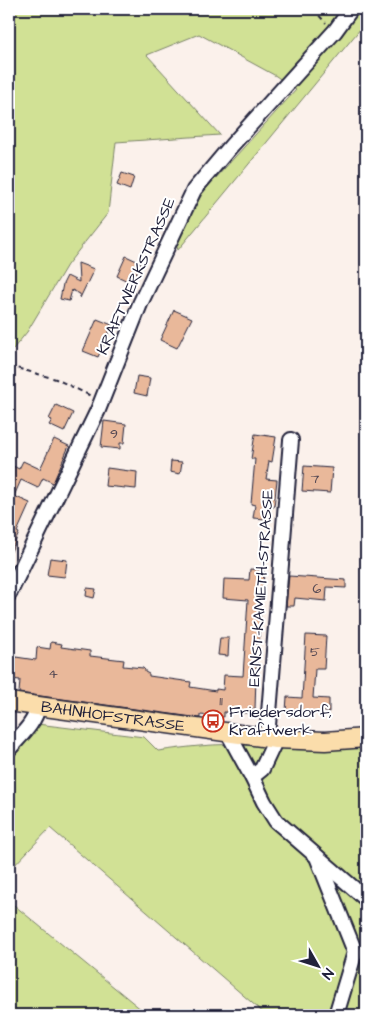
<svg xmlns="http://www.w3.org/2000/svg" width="375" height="1024" font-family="'Architects Daughter',sans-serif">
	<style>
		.green { fill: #d1e195; stroke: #7a8268 }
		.building { fill: #e9b89a; stroke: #22223b }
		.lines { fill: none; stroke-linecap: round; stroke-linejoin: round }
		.minor-casing { stroke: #22223b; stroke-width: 18 }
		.major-casing { stroke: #22223b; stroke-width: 21 }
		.path { stroke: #22223b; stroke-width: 2; stroke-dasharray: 5 4; stroke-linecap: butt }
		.minor { stroke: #fff; stroke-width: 14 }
		.major { stroke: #fbddab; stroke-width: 18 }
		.labels { text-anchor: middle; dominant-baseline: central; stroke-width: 4; stroke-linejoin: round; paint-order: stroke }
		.number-label { font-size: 14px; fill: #544853 }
		.street-label { font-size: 16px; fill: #22223b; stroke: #fff }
		.poi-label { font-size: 16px; fill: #22223b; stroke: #fff; text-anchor: start }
	</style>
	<rect width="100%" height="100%" fill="#fbf1eb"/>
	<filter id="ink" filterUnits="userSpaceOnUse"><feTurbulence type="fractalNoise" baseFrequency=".02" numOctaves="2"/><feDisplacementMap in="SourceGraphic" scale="10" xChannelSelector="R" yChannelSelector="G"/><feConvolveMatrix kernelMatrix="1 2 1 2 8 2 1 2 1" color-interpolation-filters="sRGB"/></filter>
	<g filter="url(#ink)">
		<!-- green -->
		<g class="green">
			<polygon points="9,9 366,9 366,22 178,250 175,241 204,191 296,90 276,76 199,34 147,55 220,135 116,142 108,213 67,265 27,332 9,354"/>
			<path d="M 37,724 L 144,737 L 158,751 C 187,747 217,743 247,745 C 288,747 325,752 366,747 L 366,1015 L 266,1015 L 50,828 L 9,871 L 9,759 Z"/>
			<polygon points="9,901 148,1015 9,1015"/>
		</g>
		<!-- building -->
		<g class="building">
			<polygon points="122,173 134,177 130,190 117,185"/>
			<polygon points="126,256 141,263 132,283 117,276"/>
			<polygon points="78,263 94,269 80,298 80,294 72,290 69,301 60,299 63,284 67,276 79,282"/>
			<polygon points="174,310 192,318 177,348 160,340"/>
			<polygon points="97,319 112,325 98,357 83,351"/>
			<polygon points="137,376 150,378 147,396 134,393"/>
			<polygon points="56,405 73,413 64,432 49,425 52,420 49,419"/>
			<polygon points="104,421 126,424 124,443 120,443 120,449 101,447"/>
			<polygon points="255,434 276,437 272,462 269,461 266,479 277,480 274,507 268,506 266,519 253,518 255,505 251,504 255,459 251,459"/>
			<polygon points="54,439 69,446 53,483 43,478 38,488 21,480 14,496 30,503 17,532 19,533 9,556 9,464 19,469 23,461 40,469"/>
			<polygon points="171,461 182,462 180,474 170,472"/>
			<polygon points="304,466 332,468 330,493 302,491"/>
			<polygon points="107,468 137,472 136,489 105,486"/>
			<polygon points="50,558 67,560 65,577 47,575"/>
			<polygon points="250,569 264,570 263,588 261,587 259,643 257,643 255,709 247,709 247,713 224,712 224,717 200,715 200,718 19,693 20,680 11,679 12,666 9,666 9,656 36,660 37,647 50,649 51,642 62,644 61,647 90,651 90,656 124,660 123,666 143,668 145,670 145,672 149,674 149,676 191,682 190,687 216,691 216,689 223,690 224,675 243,676 248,600 223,598 224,579 249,580"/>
			<polygon points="289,576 346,580 346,588 327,587 326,601 295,598 294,606 286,606"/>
			<polygon points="87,588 96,589 94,598 86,596"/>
			<polygon points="306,635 326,636 324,669 315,669 313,698 329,699 329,712 286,711 287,697 302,698"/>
			<polygon points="220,638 229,638 228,656 218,655"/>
		</g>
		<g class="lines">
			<!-- minor casing -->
			<g class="minor-casing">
				<g id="minor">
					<polyline points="9,594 98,410 140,304 194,190 231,146 335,31 351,9"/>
					<polyline points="228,733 252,777 264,802 276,821 366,899"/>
					<polyline points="267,738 291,440"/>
					<path d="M 9,749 C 20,736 35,723 38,707"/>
					<polyline points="252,777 262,769 276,739"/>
					<polyline points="317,857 355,952 336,1015"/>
				</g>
			</g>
			<!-- major casing -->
			<g class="major-casing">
				<g id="major">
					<path id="s1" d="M 9,702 L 276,739 L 325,741 L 366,738"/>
				</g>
			</g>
			<!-- path -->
			<g class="path">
				<polyline points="313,9 326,23"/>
				<polyline points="9,366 56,379 91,396"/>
			</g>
			<!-- minor -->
			<use href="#minor" class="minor"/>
			<!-- major -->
			<use href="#major" class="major"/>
		</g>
	</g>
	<!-- icons -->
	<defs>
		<g id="bus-ring" transform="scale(1.125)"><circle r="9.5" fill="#fff" stroke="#c8321e" stroke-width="1.5"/><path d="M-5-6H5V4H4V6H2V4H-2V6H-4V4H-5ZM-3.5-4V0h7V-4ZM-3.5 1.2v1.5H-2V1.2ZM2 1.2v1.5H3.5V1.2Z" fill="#c8321e"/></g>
	</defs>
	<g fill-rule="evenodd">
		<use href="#bus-ring" x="213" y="721"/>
	</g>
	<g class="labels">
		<!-- number labels -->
		<g class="number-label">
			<text x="114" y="434">9</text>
			<text x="315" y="479">7</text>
			<text x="317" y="589">6</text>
			<text x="315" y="652">5</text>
			<text x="53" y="674">4</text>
			<text x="221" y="701">11</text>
		</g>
		<!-- street labels -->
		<g class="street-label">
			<text transform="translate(136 276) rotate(-66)">KRAFTWERKSTRASSE</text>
			<text transform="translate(261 588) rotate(-86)">ERNST-KAMIETH-STRASSE</text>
			<text stroke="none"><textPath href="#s1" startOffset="105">BAHNHOFSTRASSE</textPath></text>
		</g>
		<!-- poi labels -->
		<g class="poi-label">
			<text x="229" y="712">Friedersdorf,<tspan x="229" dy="18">Kraftwerk</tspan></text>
		</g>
	</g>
	<!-- margin -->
	<rect width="375" height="1024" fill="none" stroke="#fff" stroke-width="30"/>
	<rect x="15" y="15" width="345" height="994" fill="none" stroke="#22223b" stroke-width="2" filter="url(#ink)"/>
	<!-- north arrow -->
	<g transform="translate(318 966) rotate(129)" stroke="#ffffff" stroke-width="4" paint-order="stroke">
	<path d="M0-4L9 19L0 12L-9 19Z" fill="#22223b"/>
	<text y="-8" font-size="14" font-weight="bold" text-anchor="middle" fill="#22223b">N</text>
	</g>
</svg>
